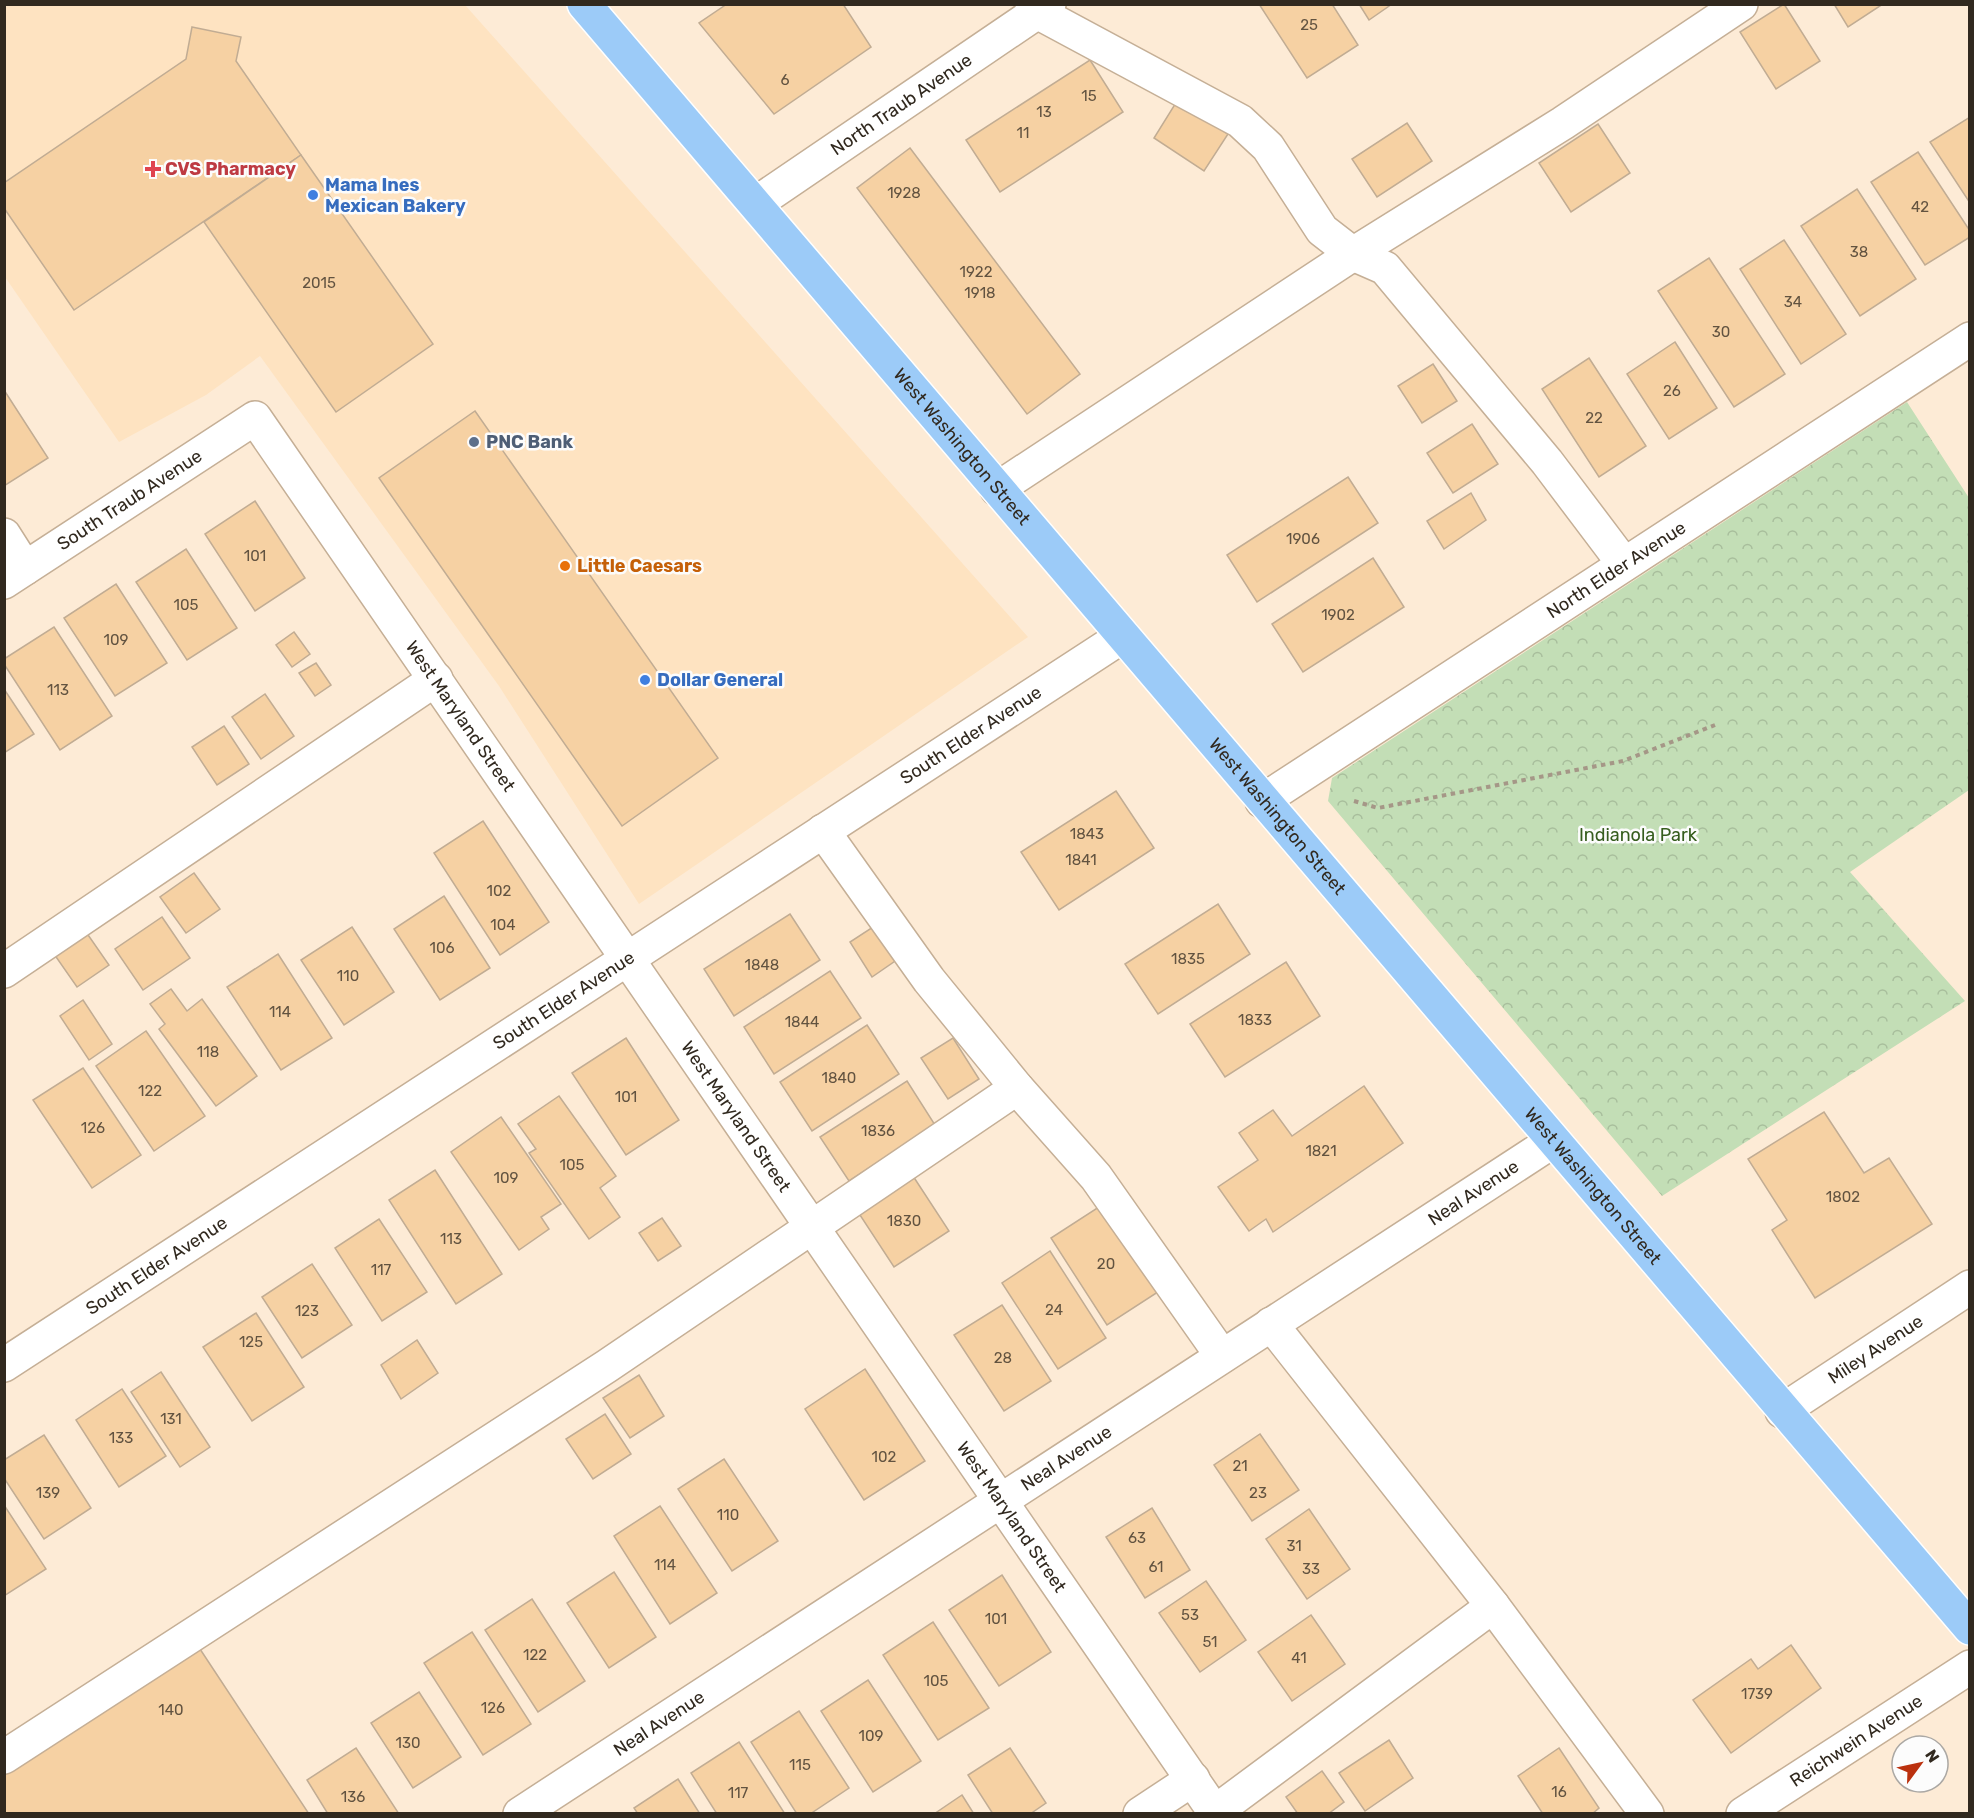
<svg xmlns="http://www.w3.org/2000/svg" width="1974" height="1818" font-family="Rubik,sans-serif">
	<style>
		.built { fill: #fee3c1 }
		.forest { fill: url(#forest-crowns) }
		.building { fill: #f6d1a3; stroke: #c1ac93; stroke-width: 1.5 }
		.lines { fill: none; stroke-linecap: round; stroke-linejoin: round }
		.minor-casing { stroke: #c5af96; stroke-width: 36 }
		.major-casing { stroke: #fff; stroke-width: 36 }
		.path { stroke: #a59787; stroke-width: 4; stroke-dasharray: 4.5 4.5; stroke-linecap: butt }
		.minor { stroke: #fff; stroke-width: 33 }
		.major { stroke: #9ccbf8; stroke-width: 33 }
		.health-dot { fill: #e0444e; stroke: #fcfcfc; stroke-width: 2 }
		.shop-dot { fill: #3f7fe0; stroke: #fcfcfc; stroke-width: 2 }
		.service-dot { fill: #5c6f8a; stroke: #fcfcfc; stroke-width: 2 }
		.food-dot { fill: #e8710a; stroke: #fcfcfc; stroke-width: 2 }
		.labels { text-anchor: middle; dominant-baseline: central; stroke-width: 5; stroke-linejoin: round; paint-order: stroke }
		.number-label { font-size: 15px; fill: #625340 }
		.street-label { font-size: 18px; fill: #31291f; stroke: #fcfcfc }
		.health-label { font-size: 18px; font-weight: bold; fill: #be3a42; stroke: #fcfcfc; text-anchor: start }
		.shop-label { font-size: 18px; font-weight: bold; fill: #366cbe; stroke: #fcfcfc; text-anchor: start }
		.service-label { font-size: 18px; font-weight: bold; fill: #4e5e75; stroke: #fcfcfc; text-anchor: start }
		.food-label { font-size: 18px; font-weight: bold; fill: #c56008; stroke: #fcfcfc; text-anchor: start }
		.park-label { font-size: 18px; fill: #365d1e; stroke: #fcfcfc }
	</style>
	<defs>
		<pattern id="forest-crowns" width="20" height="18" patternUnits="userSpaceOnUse" patternTransform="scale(1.5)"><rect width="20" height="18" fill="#c3deb6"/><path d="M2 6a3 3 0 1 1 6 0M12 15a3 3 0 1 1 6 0" fill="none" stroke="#a8be9c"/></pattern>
	</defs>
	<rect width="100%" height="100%" fill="#fdebd6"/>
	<!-- built -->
	<polygon class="built" points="4,5 465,5 1028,637 639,904 499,686 260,356 206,395 119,442 5,277"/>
	<!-- forest -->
	<polygon class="forest" points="1907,402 1969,498 1969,790 1850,872 1965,1001 1662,1196 1328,801 1332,778"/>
	<!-- building -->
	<g class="building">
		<polygon points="727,4 843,4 871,47 774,114 699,23"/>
		<polygon points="1259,4 1332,4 1358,45 1307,78"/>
		<polygon points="1359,4 1392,4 1369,20"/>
		<polygon points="1784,4 1820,61 1776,89 1740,32"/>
		<polygon points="1834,4 1883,4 1848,27"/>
		<polygon points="192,27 241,37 236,61 301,155 74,310 4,208 4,183 186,59"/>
		<polygon points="1090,60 1123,112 1000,192 966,140"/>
		<polygon points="1177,101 1228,134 1204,171 1154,138"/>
		<polygon points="1970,117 1970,203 1930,142"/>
		<polygon points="1407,123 1432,161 1377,197 1352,159"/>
		<polygon points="1598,124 1630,173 1571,212 1539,163"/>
		<polygon points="910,148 1080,374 1027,414 857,188"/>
		<polygon points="1918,152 1970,231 1970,237 1925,265 1871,182"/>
		<polygon points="301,155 433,344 336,412 204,222"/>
		<polygon points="1857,189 1916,279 1860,316 1801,226"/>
		<polygon points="1784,240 1846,334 1801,364 1740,269"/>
		<polygon points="1709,258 1785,374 1734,407 1658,291"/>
		<polygon points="1675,342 1717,408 1669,439 1627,374"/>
		<polygon points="1589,358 1646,446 1599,477 1542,389"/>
		<polygon points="1433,364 1457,401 1422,423 1398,386"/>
		<polygon points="4,390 48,458 4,486"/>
		<polygon points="475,411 718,758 622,826 379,478"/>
		<polygon points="1472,424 1498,464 1453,493 1427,453"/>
		<polygon points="1348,477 1378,523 1257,602 1227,555"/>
		<polygon points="1471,493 1486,520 1444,549 1427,521"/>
		<polygon points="255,501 305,578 255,611 205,534"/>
		<polygon points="186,549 237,628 187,660 136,582"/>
		<polygon points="1373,558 1404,607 1303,672 1272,624"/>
		<polygon points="116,584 167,663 115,696 64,618"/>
		<polygon points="54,627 112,716 60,750 4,664 4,659"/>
		<polygon points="294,632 310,654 292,667 276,645"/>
		<polygon points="316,663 331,685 315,696 299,673"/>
		<polygon points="4,689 34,734 4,753"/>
		<polygon points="265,694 294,736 261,759 232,717"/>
		<polygon points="224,726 249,764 217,785 192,747"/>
		<polygon points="1116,791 1154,848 1059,910 1021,852"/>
		<polygon points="483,821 549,922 500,955 434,853"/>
		<polygon points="194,873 220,909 186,933 160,897"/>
		<polygon points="444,896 490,968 440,1000 394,929"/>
		<polygon points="1218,904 1250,954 1158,1014 1125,964"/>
		<polygon points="790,914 820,960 734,1016 704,969"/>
		<polygon points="162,917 190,958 143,990 115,949"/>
		<polygon points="876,925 898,959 872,977 850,942"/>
		<polygon points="352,927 394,992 344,1025 301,960"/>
		<polygon points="86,932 109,965 77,987 54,954"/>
		<polygon points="278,954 332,1038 281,1070 227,987"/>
		<polygon points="1286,962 1320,1016 1225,1077 1190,1024"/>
		<polygon points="830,971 861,1018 774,1074 744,1027"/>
		<polygon points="171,989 187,1011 202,999 257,1076 216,1106 159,1029 165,1024 150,1004"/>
		<polygon points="83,1000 112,1044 89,1060 60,1016"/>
		<polygon points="867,1025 899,1074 812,1131 780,1082"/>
		<polygon points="146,1031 205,1116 154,1151 96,1066"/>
		<polygon points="626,1038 679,1120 626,1155 572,1073"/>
		<polygon points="953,1038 979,1079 948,1099 921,1058"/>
		<polygon points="83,1068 141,1155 92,1188 33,1100"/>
		<polygon points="907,1081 935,1125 849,1181 820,1137"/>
		<polygon points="1364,1086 1403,1143 1273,1232 1266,1219 1249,1231 1218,1187 1258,1160 1239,1133 1273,1110 1292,1136"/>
		<polygon points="559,1096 616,1176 600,1188 620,1217 589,1239 529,1153 536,1149 518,1124"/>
		<polygon points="1824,1112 1864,1173 1889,1158 1932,1224 1815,1298 1772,1230 1787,1220 1748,1159"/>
		<polygon points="501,1117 561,1204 541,1217 549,1229 519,1250 451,1152"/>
		<polygon points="435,1170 502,1274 456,1304 389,1200"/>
		<polygon points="913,1176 949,1231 894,1267 858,1212"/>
		<polygon points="1105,1203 1161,1290 1107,1325 1051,1238"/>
		<polygon points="662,1218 681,1246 658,1261 639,1233"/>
		<polygon points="379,1219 427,1292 382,1321 335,1248"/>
		<polygon points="1050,1251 1106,1338 1058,1369 1002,1283"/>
		<polygon points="312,1264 352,1325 302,1358 262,1297"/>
		<polygon points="1002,1305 1051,1381 1004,1411 954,1335"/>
		<polygon points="256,1313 304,1387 252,1421 203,1347"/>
		<polygon points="417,1340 438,1373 401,1399 381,1365"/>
		<polygon points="865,1369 925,1461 864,1500 805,1409"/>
		<polygon points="161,1372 210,1447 180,1467 131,1392"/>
		<polygon points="639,1375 664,1416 630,1438 603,1398"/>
		<polygon points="122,1389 166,1456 119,1487 76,1420"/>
		<polygon points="605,1414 631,1454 593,1479 566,1439"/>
		<polygon points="1260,1434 1299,1490 1252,1521 1214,1465"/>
		<polygon points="44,1435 91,1508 44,1539 4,1478 4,1460"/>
		<polygon points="724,1459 778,1541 732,1571 678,1489"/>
		<polygon points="4,1505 46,1569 4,1596"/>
		<polygon points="660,1506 717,1593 670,1624 614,1536"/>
		<polygon points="1152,1508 1190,1570 1145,1598 1106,1537"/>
		<polygon points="1309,1509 1350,1569 1307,1599 1266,1539"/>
		<polygon points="614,1572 656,1637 609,1668 567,1603"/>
		<polygon points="1002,1575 1051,1652 999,1686 949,1610"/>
		<polygon points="1206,1581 1246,1640 1200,1672 1159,1613"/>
		<polygon points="532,1599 585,1681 538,1712 485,1630"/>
		<polygon points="1311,1615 1345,1664 1292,1701 1258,1652"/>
		<polygon points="933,1622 989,1708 938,1740 883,1655"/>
		<polygon points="472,1632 531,1724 483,1755 424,1663"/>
		<polygon points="1791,1645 1821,1688 1731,1753 1693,1700 1751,1659 1758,1669"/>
		<polygon points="198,1646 309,1814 4,1814 4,1774"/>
		<polygon points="868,1680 921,1761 873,1792 821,1711"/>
		<polygon points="419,1692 461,1757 413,1788 371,1723"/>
		<polygon points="799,1711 849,1788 810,1814 797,1814 751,1742"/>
		<polygon points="1389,1740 1413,1778 1365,1811 1339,1773"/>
		<polygon points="739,1742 785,1814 717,1814 691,1773"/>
		<polygon points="356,1748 399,1814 328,1814 307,1780"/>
		<polygon points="1010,1748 1046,1803 1030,1814 993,1814 968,1775"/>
		<polygon points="1559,1748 1599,1808 1592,1814 1543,1814 1518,1776"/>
		<polygon points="1322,1771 1344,1802 1328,1814 1298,1814 1286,1797"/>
		<polygon points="678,1779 700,1814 638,1814 634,1808"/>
		<polygon points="962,1795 974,1814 934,1814"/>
	</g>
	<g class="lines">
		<!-- minor casing -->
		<g class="minor-casing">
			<g id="minor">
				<polyline points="1032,4 1037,12 1240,121 1268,147 1322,230 1353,254 1385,268 1547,462 1624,564"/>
				<path id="s1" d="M 755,204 L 1049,4"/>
				<polyline points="997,489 1353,254 1563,123 1741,4"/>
				<polyline points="4,535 25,568"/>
				<path id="s2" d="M 4,582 L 255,418 L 1216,1814"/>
				<path id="s3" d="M 1262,801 L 1970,339"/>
				<polyline points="823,831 929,980 1017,1088 1096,1177 1222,1356"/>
				<polyline points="4,971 436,679"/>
				<polyline points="1271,1324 1493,1606"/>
				<path id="s4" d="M 4,1365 L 1123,636"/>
				<path id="s5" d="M 1782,1411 L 1970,1287"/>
				<polyline points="4,1757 607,1366 1017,1088"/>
				<polyline points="1215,1812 1493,1606 1647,1814"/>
				<path id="s6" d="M 520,1814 L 1553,1141"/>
				<polyline points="1140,1814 1193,1779"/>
				<path id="s7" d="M 1743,1814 L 1970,1667"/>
			</g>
		</g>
		<!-- major casing -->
		<g class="major-casing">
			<g id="major">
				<path id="s8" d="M 584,4 L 1970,1628"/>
			</g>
		</g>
		<!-- path -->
		<polyline class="path" points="1354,801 1378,808 1623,761 1715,725"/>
		<!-- minor -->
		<use href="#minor" class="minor"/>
		<!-- major -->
		<use href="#major" class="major"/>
	</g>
	<!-- markers -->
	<path class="health-dot" d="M150 160h6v6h6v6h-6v6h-6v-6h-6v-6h6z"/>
	<g class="shop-dot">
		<circle cx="313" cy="195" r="6"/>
		<circle cx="645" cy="680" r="6"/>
	</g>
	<circle class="service-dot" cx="474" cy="442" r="6"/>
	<circle class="food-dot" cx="565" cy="566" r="6"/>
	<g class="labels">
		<!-- number labels -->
		<g class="number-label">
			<text x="1309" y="25">25</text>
			<text x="785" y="80">6</text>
			<text x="1089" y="96">15</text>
			<text x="1044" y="112">13</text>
			<text x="1023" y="133">11</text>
			<text x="904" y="193">1928</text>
			<text x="1920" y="207">42</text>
			<text x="1859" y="252">38</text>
			<text x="976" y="272">1922</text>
			<text x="319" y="283">2015</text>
			<text x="980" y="293">1918</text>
			<text x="1793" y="302">34</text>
			<text x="1721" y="332">30</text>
			<text x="1672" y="391">26</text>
			<text x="1594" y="418">22</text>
			<text x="1303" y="539">1906</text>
			<text x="255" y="556">101</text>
			<text x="186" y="605">105</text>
			<text x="1338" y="615">1902</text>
			<text x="116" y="640">109</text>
			<text x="58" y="690">113</text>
			<text x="1087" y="834">1843</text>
			<text x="1081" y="860">1841</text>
			<text x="499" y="891">102</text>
			<text x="503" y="925">104</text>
			<text x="442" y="948">106</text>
			<text x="1188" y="959">1835</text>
			<text x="762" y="965">1848</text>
			<text x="348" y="976">110</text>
			<text x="280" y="1012">114</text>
			<text x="1255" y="1020">1833</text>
			<text x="802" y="1022">1844</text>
			<text x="208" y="1052">118</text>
			<text x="839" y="1078">1840</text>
			<text x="150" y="1091">122</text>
			<text x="626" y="1097">101</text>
			<text x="93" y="1128">126</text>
			<text x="878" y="1131">1836</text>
			<text x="1321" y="1151">1821</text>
			<text x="572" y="1165">105</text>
			<text x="506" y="1178">109</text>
			<text x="1843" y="1197">1802</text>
			<text x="904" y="1221">1830</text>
			<text x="451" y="1239">113</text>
			<text x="1106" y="1264">20</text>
			<text x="381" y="1270">117</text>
			<text x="1054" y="1310">24</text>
			<text x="307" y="1311">123</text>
			<text x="251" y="1342">125</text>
			<text x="1003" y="1358">28</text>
			<text x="171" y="1419">131</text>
			<text x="121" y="1438">133</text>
			<text x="884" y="1457">102</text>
			<text x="1240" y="1466">21</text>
			<text x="48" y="1493">139</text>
			<text x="1258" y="1493">23</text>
			<text x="728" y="1515">110</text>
			<text x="1137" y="1538">63</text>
			<text x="1294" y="1546">31</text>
			<text x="665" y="1565">114</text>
			<text x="1156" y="1567">61</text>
			<text x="1311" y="1569">33</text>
			<text x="1190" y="1615">53</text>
			<text x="996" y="1619">101</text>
			<text x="1210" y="1642">51</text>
			<text x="535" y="1655">122</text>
			<text x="1299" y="1658">41</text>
			<text x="936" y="1681">105</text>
			<text x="1757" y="1694">1739</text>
			<text x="493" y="1708">126</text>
			<text x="171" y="1710">140</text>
			<text x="871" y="1736">109</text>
			<text x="408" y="1743">130</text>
			<text x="800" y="1765">115</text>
			<text x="1559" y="1792">16</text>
			<text x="738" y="1793">117</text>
			<text x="353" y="1797">136</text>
		</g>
		<!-- street labels -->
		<g class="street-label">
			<text stroke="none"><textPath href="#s1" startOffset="177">North Traub Avenue</textPath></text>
			<text stroke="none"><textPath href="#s8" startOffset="582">West Washington Street</textPath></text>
			<text stroke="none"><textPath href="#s2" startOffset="150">South Traub Avenue</textPath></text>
			<text stroke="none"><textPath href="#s3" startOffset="423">North Elder Avenue</textPath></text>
			<text stroke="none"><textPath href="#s2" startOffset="662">West Maryland Street</textPath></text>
			<text stroke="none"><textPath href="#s4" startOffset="1154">South Elder Avenue</textPath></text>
			<text stroke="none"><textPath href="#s8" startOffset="1068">West Washington Street</textPath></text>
			<text stroke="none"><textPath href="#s4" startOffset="668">South Elder Avenue</textPath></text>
			<text stroke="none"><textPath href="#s2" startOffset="1148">West Maryland Street</textPath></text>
			<text stroke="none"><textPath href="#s8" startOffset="1554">West Washington Street</textPath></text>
			<text stroke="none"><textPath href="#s6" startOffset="1138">Neal Avenue</textPath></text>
			<text stroke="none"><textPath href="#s4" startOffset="182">South Elder Avenue</textPath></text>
			<text stroke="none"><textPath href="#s5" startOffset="112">Miley Avenue</textPath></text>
			<text stroke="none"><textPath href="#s6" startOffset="652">Neal Avenue</textPath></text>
			<text stroke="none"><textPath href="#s2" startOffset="1634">West Maryland Street</textPath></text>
			<text stroke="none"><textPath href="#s6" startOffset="166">Neal Avenue</textPath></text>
			<text stroke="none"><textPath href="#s7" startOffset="135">Reichwein Avenue</textPath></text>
		</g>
		<!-- health labels -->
		<g class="health-label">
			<text x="165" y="169">CVS Pharmacy</text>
		</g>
		<!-- shop labels -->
		<g class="shop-label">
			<text x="325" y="185">Mama Ines<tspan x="325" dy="21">Mexican Bakery</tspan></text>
			<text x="657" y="680">Dollar General</text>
		</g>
		<!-- service labels -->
		<g class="service-label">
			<text x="486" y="442">PNC Bank</text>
		</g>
		<!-- food labels -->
		<g class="food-label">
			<text x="577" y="566">Little Caesars</text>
		</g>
		<!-- park labels -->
		<g class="park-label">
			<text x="1638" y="835">Indianola Park</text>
		</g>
	</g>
	<!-- border -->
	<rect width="1974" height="1818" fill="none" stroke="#31291f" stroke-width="12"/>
	<!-- north arrow -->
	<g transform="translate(1920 1764) rotate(57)"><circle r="28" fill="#fcfcfc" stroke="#aba8a4" stroke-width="1.5"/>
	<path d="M0-4.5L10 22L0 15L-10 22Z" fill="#bb310e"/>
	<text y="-9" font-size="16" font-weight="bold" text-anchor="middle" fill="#31291f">N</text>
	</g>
</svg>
